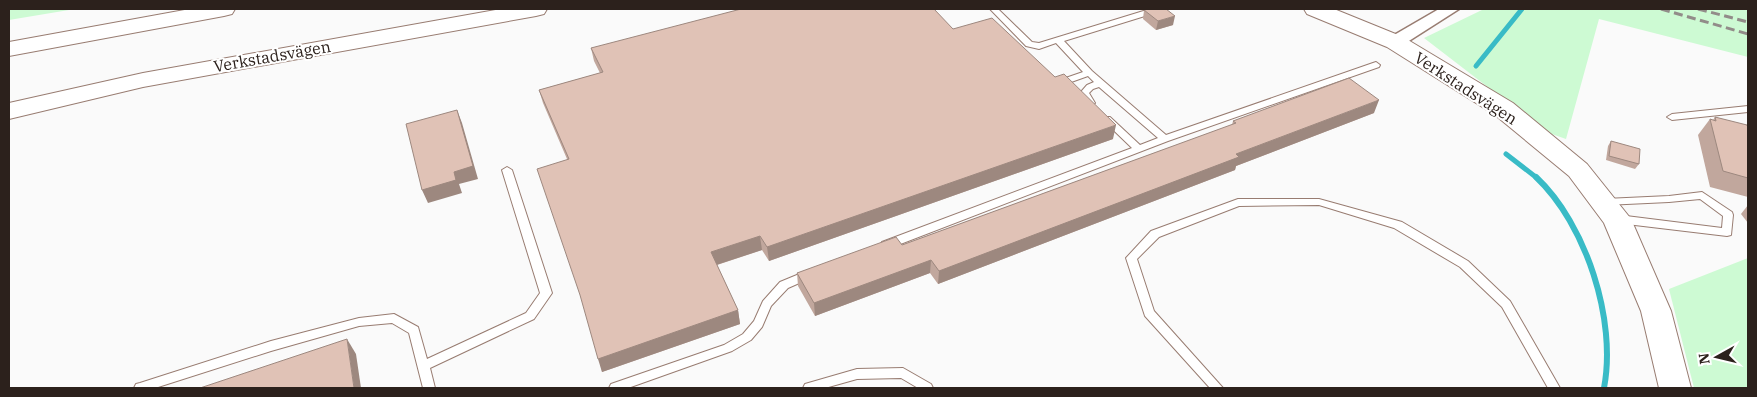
<svg xmlns="http://www.w3.org/2000/svg" width="1757" height="397" font-family="'IBM Plex Serif',serif">
	<style>
		.green { fill: #cdfad3 }
		.lines { fill: none; stroke-linecap: round; stroke-linejoin: round }
		.stream-far1 { stroke: #39bbc6; stroke-width: 5 }
		.stream { stroke: #39bbc6; stroke-width: 6 }
		.lane-casing { stroke: #987c71; stroke-width: 2 }
		.street-casing { stroke: #987c71; stroke-width: 3 }
		.secondary-casing { stroke: #987c71; stroke-width: 2 }
		.highway-casing { stroke: #987c71; stroke-width: 2 }
		.lane { fill: #fff; fill-rule: evenodd }
		.street { fill: #fff; fill-rule: evenodd }
		.secondary { fill: #fff; fill-rule: evenodd }
		.highway { fill: #fff; fill-rule: evenodd }
		.rail { stroke: #928c89; stroke-width: 3; stroke-dasharray: 9 4.5; stroke-linecap: butt }
		.wall { fill: #c1a79d }
		.shaded-wall { fill: #9d887f }
		.building { fill: #e0c2b6; stroke: #9d887f }
		.labels { text-anchor: middle; dominant-baseline: central; stroke-width: 4; stroke-linejoin: round; paint-order: stroke }
		.street-label { font-size: 16px; fill: #2c211c; stroke: #fff }
	</style>
	<rect width="100%" height="100%" fill="#fafafa"/>
	<!-- green -->
	<g class="green">
		<polygon points="9,9 75,9 9,20"/>
		<polygon points="1484,9 1748,9 1748,57 1599,19 1566,139 1546,132 1424,38"/>
		<polygon points="1748,258 1748,388 1694,388 1669,289"/>
	</g>
	<g class="lines">
		<!-- stream-far1 -->
		<g class="stream-far1">
			<polyline points="1476,66 1522,9"/>
			<polyline points="1506,154 1537,178"/>
		</g>
		<!-- stream -->
		<path class="stream" d="M 1536,177 C 1586,224 1617,320 1604,388"/>
		<!-- lane casing -->
		<g class="lane-casing">
			<g id="lane">
				<polygon points="990,9 998,9 1032,42 1039,43 1150,9 1162,9 1161,11 1064,41 1092,71 1166,135 1373,63 1376,62 1380,65 1379,67 1168,141 890,248 882,248 881,245 882,242 1132,148 1104,121 1102,119 1104,117 1110,117 1140,145 1158,138 1099,87 1093,89 1089,93 1095,103 1091,106 1088,105 1080,93 1087,85 1094,82 1088,76 1060,86 1054,86 1053,84 1054,82 1083,72 1056,43 1039,49 1026,46"/>
				<polygon points="1748,106 1748,112 1672,120 1667,117 1672,114"/>
				<polygon points="507,167 512,170 552,293 534,319 430,368 435,388 423,388 409,333 392,323 359,326 271,351 155,388 134,388 136,384 140,383 271,341 359,318 394,314 418,327 427,359 526,313 540,293 502,170"/>
				<polygon points="1702,192 1732,212 1733,215 1731,235 1727,236 1618,223 1613,219 1618,215 1722,228 1723,216 1700,199 1669,202 1605,205 1600,202 1605,199 1669,196"/>
				<polygon points="1238,199 1319,199 1402,222 1468,261 1510,301 1560,388 1548,388 1502,307 1460,267 1394,228 1319,205 1239,206 1159,237 1137,259 1154,311 1223,388 1210,388 1145,316 1126,258 1151,231"/>
				<polygon points="809,270 813,271 814,274 813,277 788,288 771,306 762,327 751,340 732,351 628,388 609,388 611,384 724,345 743,334 754,321 763,301 780,282"/>
				<polygon points="903,368 931,384 933,388 918,388 901,378 857,379 825,388 803,388 805,384 857,369"/>
			</g>
		</g>
		<!-- street casing -->
		<g class="street-casing">
			<polygon id="street" points="1439,9 1459,9 1401,46 1389,46 1386,42 1389,38"/>
		</g>
		<!-- secondary casing -->
		<g class="secondary-casing">
			<g id="secondary">
				<polygon points="501,9 547,9 544,14 536,16 143,87 9,119 9,103 143,73"/>
				<polygon points="1304,9 1334,9 1403,37 1513,103 1587,164 1631,219 1671,311 1691,388 1659,388 1641,311 1604,223 1569,176 1495,115 1387,47 1307,14"/>
			</g>
		</g>
		<!-- highway casing -->
		<g class="highway-casing">
			<polygon id="highway" points="190,9 235,9 232,14 224,16 9,56 9,42"/>
		</g>
		<!-- lane -->
		<use href="#lane" class="lane"/>
		<!-- street -->
		<use href="#street" class="street"/>
		<!-- secondary -->
		<use href="#secondary" class="secondary"/>
		<!-- highway -->
		<use href="#highway" class="highway"/>
		<!-- rail -->
		<g class="rail">
			<polyline points="1661,9 1748,34"/>
			<polyline points="1698,9 1748,22"/>
		</g>
	</g>
	<!-- wall -->
	<g class="wall">
		<polygon points="1144,10 1173,25 1156,30 1143,19"/>
		<polygon points="953,29 1113,139 769,261 762,250 717,265 738,310 740,324 602,372 567,159 543,103 539,90 600,73 594,61 591,48"/>
		<polygon points="1374,113 1236,166 1235,170 938,284 930,273 815,316 798,286 797,273 902,245 1232,125 1233,121"/>
		<polygon points="1715,117 1748,128 1748,197 1710,187 1698,135 1710,119 1713,120"/>
		<polygon points="1611,141 1639,164 1635,169 1606,160 1608,146"/>
		<polygon points="1748,205 1748,223 1741,214"/>
	</g>
	<!-- shaded-wall -->
	<g class="shaded-wall">
		<polygon points="1175,16 1173,25 1156,30 1158,21"/>
		<polygon points="1379,100 1374,113 1236,166 1235,170 938,284 939,271 1236,154"/>
		<polygon points="457,110 462,123 478,179 459,184 462,193 428,203 422,190 454,172"/>
		<polygon points="1116,125 1113,139 769,261 767,247"/>
		<polygon points="760,236 762,250 713,266 711,252"/>
		<polygon points="931,260 930,273 815,316 814,303"/>
		<polygon points="738,310 740,324 602,372 598,359"/>
		<polygon points="347,339 356,354 361,388 354,388"/>
	</g>
	<!-- building -->
	<g class="building">
		<polygon points="741,9 934,9 953,29 992,18 1055,77 1064,74 1116,125 767,247 760,236 711,252 738,310 598,359 580,295 537,169 569,159 539,90 603,72 591,48"/>
		<polygon points="1149,9 1166,9 1175,16 1158,21 1144,10"/>
		<polygon points="1349,78 1379,100 1236,154 1239,157 939,271 931,260 814,303 797,273 896,237 902,245 1236,123 1233,121"/>
		<polygon points="457,110 473,166 454,172 456,180 422,190 406,124"/>
		<polygon points="1715,117 1747,125 1748,128 1748,178 1723,171 1710,119 1716,121"/>
		<polygon points="1611,141 1640,149 1639,164 1609,156"/>
		<polygon points="347,339 354,388 200,388"/>
	</g>
	<g class="labels">
		<!-- street labels -->
		<g class="street-label">
			<text transform="translate(272 56) rotate(-10)">Verkstadsvägen</text>
			<text transform="translate(1466 88) rotate(33)">Verkstadsvägen</text>
		</g>
	</g>
	<!-- border -->
	<rect width="1757" height="397" fill="none" stroke="#2c211c" stroke-width="20"/>
	<!-- north arrow -->
	<g transform="translate(1717 357) rotate(262)" stroke="#ffffff" stroke-width="4" paint-order="stroke">
	<path d="M0-4L9 19L0 12L-9 19Z" fill="#2c211c"/>
	<text y="-8" font-size="14" font-weight="bold" text-anchor="middle" fill="#2c211c">N</text>
	</g>
</svg>
